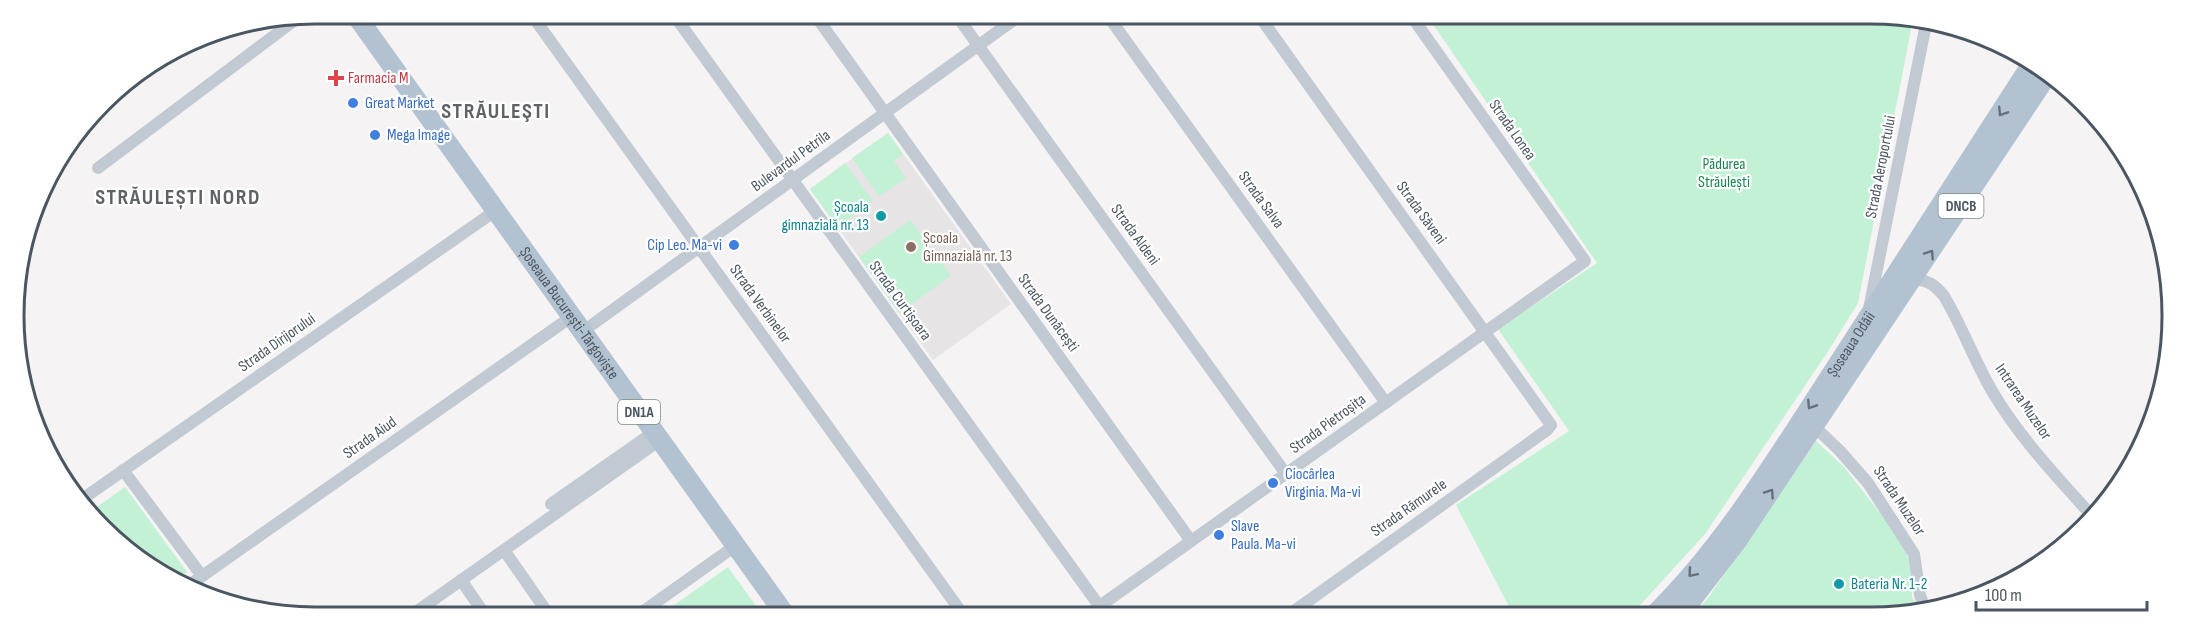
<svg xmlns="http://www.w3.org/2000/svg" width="2186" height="631" font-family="'Sofia Sans Condensed',sans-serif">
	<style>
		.education { fill: #e6e4e5 }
		.green { fill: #c3f1d5 }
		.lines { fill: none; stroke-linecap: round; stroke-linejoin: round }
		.minor { stroke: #c1cad2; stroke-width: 12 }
		.primary { stroke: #b3c2d1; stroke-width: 20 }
		.oneway { stroke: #64717d }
		.health-dot { fill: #e0444e; stroke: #fff; stroke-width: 2 }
		.shop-dot { fill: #3f7fe0; stroke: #fff; stroke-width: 2 }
		.culture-dot { fill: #0f9aa8; stroke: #fff; stroke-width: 2 }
		.education-dot { fill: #8d6e63; stroke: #fff; stroke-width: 2 }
		.labels { text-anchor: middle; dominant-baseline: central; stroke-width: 4.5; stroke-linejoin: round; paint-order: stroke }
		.shield { fill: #fff; stroke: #808990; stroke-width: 1.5 }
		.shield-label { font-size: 15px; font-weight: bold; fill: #4a5661 }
		.health-label { font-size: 16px; fill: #be3a42; stroke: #fff; text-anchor: start }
		.shop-label { font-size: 16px; fill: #366cbe; stroke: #fff; text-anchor: start }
		.street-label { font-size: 16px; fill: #4a5661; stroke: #fff }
		.park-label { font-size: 16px; fill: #17864f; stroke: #fff }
		.culture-label { font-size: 16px; fill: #0d838f; stroke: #fff; text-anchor: end }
		.education-label { font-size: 16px; fill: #785e54; stroke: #fff; text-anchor: start }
		.district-label { font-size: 22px; font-weight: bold; letter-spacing: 1.5px; fill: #5f6368; stroke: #fff }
		.rim { fill: none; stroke: #4a5661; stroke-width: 3 }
	</style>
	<rect width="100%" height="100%" fill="#f5f3f3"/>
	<!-- education -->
	<polygon class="education" points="888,133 1011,304 933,360 810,189"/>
	<!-- green -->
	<g class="green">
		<polygon points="1428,17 1913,19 1858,303 1829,350 1705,534 1632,614 1513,614 1456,505 1569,431 1498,329 1597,263"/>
		<polygon points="888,133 903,154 894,161 906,178 879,196 852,158"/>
		<polygon points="845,163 873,201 837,227 810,189"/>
		<polygon points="910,220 951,276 899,313 859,257"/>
		<polygon points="1816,441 1844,467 1901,540 1911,565 1912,598 1922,611 1910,615 1693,615 1708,598"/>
		<polygon points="125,487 187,572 174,581 164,577 90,512"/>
		<polygon points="728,567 758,609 753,613 663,613"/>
	</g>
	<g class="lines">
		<!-- minor -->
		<g class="minor">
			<polyline points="531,14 962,613"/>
			<polyline points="674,15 1100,607"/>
			<polyline points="815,15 1191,541"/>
			<polyline points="957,16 1286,474"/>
			<polyline points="1108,16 1386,403"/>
			<polyline points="1260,17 1551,425 1547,430 1290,614"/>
			<polyline points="98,168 299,17"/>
			<path d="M 1913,279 C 1928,280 1935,285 1944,296 C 1962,326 1974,360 1992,391 C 2019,437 2057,477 2093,517"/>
			<polyline points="1869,309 1927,19"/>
			<polyline points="582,332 1019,16"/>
			<polyline points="1815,427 1840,451 1868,483 1914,554 1920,595 1925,610"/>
			<polyline points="123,470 202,576"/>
			<polyline points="78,502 495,211"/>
			<polyline points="551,504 654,432"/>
			<polyline points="504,550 547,612"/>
			<polyline points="461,580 483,612"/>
			<polyline points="188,586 571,317"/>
			<polyline points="416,612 660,440"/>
			<polyline points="641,613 735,546"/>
			<polyline points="1090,613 1585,261 1412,17"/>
		</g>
		<!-- primary -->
		<g class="primary">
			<path id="s1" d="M 355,14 L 784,613"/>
			<path id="s2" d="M 1655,614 C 1726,544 1778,456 1833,372 C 1900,269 1967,166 2033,62"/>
			<polyline points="1680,615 1737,541 2048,74"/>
		</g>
	</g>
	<!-- one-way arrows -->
	<defs><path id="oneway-chevron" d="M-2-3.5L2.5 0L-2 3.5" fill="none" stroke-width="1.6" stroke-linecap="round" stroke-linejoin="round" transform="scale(1.5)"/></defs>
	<g class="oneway">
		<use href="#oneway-chevron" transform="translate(2002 112) rotate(123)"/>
		<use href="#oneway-chevron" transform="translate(1930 254) rotate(-56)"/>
		<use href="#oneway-chevron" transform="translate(1811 405) rotate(123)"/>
		<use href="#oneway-chevron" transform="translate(1770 493) rotate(-56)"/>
		<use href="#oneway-chevron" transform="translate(1692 573) rotate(131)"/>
	</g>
	<!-- markers -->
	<path class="health-dot" d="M333 69h6v6h6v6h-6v6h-6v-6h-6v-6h6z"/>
	<g class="shop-dot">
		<circle cx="353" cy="103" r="6"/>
		<circle cx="375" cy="135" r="6"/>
		<circle cx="734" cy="245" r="6"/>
		<circle cx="1273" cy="483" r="6"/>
		<circle cx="1219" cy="535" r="6"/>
	</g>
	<g class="culture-dot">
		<circle cx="881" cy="216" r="6"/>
		<circle cx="1839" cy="584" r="6"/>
	</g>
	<circle class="education-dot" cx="911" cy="247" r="6"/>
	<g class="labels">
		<!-- shield labels -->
		<g class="shield">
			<rect x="1938.5" y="194" width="45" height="24" rx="4.5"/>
			<rect x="618" y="400" width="42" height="24" rx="4.5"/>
		</g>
		<g class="shield-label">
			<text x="1961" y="206">DNCB</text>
			<text x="639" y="412">DN1A</text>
		</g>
		<!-- health labels -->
		<g class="health-label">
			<text x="348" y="78">Farmacia M</text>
		</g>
		<!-- shop labels -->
		<g class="shop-label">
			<text x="365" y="103">Great Market</text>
			<text x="387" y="135">Mega Image</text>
			<text x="722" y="245" text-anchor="end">Cip Leo. Ma-vi</text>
			<text x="1285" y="474">Ciocârlea<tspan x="1285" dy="18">Virginia. Ma-vi</tspan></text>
			<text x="1231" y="526">Slave<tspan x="1231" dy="18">Paula. Ma-vi</tspan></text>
		</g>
		<!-- street labels -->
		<g class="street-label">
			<text transform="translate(1512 130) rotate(55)">Strada Lonea</text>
			<text transform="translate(791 161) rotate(-36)">Bulevardul Petrila</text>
			<text transform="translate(1881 167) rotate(-79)">Strada Aeroportului</text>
			<text transform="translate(1261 200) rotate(54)">Strada Salva</text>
			<text transform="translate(1421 213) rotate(54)">Strada Săveni</text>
			<text transform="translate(1135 235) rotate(54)">Strada Aldeni</text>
			<text transform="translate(900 301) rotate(54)">Strada Curtișoara</text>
			<text transform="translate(760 304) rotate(54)">Strada Verbinelor</text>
			<text transform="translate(1048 313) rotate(54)">Strada Dunăcești</text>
			<text stroke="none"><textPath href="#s1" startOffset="368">Șoseaua București-Târgoviște</textPath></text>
			<text transform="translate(277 343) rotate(-35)">Strada Dirijorului</text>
			<text stroke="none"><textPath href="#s2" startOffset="334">Șoseaua Odăii</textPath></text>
			<text transform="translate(2023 402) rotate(56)">Intrarea Muzelor</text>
			<text transform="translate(1328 424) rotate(-36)">Strada Pietroșița</text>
			<text transform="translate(370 438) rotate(-35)">Strada Aiud</text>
			<text transform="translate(1899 501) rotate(56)">Strada Muzelor</text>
			<text transform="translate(1409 508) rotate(-35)">Strada Rămurele</text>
		</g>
		<!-- park labels -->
		<g class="park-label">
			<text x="1724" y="164">Pădurea<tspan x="1724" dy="18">Străulești</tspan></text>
		</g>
		<!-- culture labels -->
		<g class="culture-label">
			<text x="869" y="207">Școala<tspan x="869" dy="18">gimnazială nr. 13</tspan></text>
			<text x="1851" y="584" text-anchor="start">Bateria Nr. 1-2</text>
		</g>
		<!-- education labels -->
		<g class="education-label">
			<text x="923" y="238">Școala<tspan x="923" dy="18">Gimnazială nr. 13</tspan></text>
		</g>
		<!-- district labels -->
		<g class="district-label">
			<text x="496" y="111">STRĂULEŞTI</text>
			<text x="178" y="197">STRĂULEȘTI NORD</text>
		</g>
	</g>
	<!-- crop -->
	<path d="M0 0H2186V631H0ZM315 24H1871A291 291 0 0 1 2162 315V316A291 291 0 0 1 1871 607H315A291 291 0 0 1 24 316V315A291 291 0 0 1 315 24Z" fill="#fff" fill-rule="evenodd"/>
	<path class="rim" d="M315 24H1871A291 291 0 0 1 2162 315V316A291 291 0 0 1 1871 607H315A291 291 0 0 1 24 316V315A291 291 0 0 1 315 24Z"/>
	<!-- scale -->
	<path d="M1976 601v9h171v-9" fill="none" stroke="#4a5661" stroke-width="3"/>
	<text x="1985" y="601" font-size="18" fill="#4a5661" stroke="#ffffff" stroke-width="4.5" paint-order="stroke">100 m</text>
</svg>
